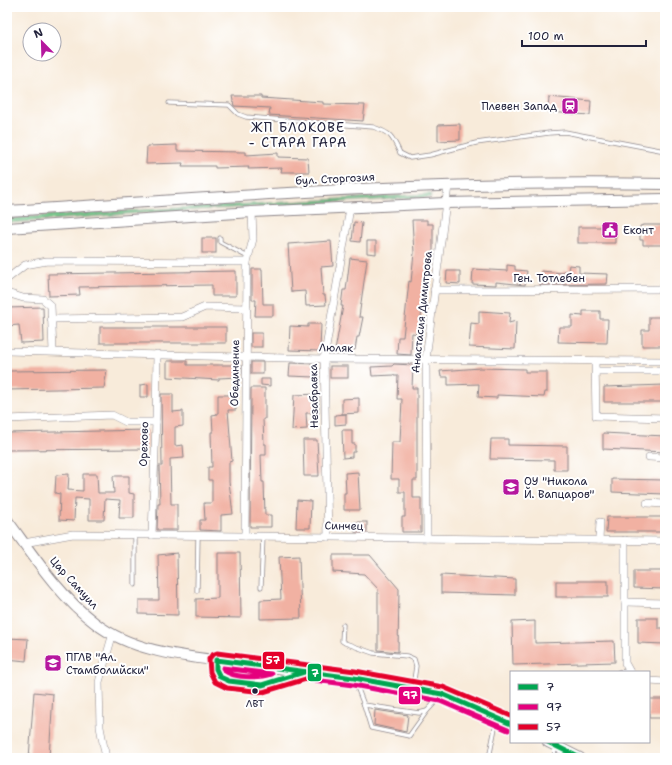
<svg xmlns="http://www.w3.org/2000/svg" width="672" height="765" font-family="'Shantell Sans',sans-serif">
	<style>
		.green { fill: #7dce90; stroke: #507866 }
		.building { fill: #f1b1a2 }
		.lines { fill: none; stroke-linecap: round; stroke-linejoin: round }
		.lane-casing { stroke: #8d868a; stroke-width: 5 }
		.street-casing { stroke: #8d868a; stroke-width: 8 }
		.secondary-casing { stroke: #8d868a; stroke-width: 12 }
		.lane { stroke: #fff; stroke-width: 3.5 }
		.street { stroke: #fff; stroke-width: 7 }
		.secondary { stroke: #fff; stroke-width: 10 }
		.bus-1-casing { stroke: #fff; stroke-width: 8 }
		.bus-2-casing { stroke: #fff; stroke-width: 8 }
		.bus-3-casing { stroke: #fff; stroke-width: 8 }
		.bus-1 { stroke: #00a651; stroke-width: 5 }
		.bus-2 { stroke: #e5007d; stroke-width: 5 }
		.bus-3 { stroke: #e4002b; stroke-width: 5 }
		.bus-dot { fill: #22223b; stroke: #fff; stroke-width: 1.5 }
		.labels { text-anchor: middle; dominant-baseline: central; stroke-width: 4; stroke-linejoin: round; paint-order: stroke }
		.bus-label { font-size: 10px; fill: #22223b; stroke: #fff }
		.poi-label { font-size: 11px; fill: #22223b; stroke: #fff; text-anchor: start }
		.street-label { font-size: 11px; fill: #22223b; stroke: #fff }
		.quarter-label { font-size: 13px; letter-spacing: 1px; fill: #22223b; stroke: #fff }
		.line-badge { stroke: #fff; stroke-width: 1.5 }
		.badge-label { font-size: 11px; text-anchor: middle; font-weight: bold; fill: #fff }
	</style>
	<rect width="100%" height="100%" fill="#fff"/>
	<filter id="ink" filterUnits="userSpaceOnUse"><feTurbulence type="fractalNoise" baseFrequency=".025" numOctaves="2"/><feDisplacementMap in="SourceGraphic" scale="8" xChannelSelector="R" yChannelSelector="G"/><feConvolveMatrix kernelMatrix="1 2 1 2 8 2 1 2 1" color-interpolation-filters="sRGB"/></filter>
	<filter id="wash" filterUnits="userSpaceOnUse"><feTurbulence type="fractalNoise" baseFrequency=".012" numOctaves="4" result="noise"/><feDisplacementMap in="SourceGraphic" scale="16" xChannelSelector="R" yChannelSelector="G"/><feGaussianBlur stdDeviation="0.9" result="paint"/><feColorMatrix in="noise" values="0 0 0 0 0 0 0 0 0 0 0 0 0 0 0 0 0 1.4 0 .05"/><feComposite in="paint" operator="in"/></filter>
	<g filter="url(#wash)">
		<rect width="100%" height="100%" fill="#f8ebda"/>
		<!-- green -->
		<polygon class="green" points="431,194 431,197 140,213 7,223 7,219 53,215"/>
		<g id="blocks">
			<!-- building -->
			<g class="building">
				<polygon points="232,96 261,96 261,98 323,102 323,104 365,105 363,121 269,115 270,108 234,106"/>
				<polygon points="549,97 591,101 590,115 548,112"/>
				<polygon points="460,124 460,140 438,141 438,125"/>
				<polygon points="177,145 177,151 246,152 246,155 278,153 278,157 308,158 309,172 281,172 282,168 248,169 249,167 215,168 215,166 182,166 183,163 146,164 147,146"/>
				<polygon points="412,220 427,220 427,224 433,224 433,252 429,253 419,334 412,333 411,355 397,354 398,337 403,337 409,281 411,282 414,253"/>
				<polygon points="354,222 362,223 360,242 352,241"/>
				<polygon points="644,225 665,225 665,245 643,245 643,240 640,240 640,226"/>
				<rect x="578" y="227" width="37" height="16"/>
				<rect x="202" y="238" width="14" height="15"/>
				<polygon points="331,241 333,266 321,267 323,295 325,295 326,305 306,306 305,291 291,292 288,244"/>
				<polygon points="367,241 376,241 376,254 367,253"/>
				<polygon points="350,258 367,260 359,317 363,317 359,337 357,337 355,350 349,349 348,353 335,351 343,306 341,306 343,290 346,290"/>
				<polygon points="507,265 515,266 515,270 527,271 525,285 496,282 496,285 472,284 473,269 507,271"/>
				<polygon points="569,265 579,266 579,273 608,274 607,284 540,285 541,271 563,273 563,271 568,271"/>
				<polygon points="252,269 262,269 263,304 273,304 273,316 255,316 256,300 252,300"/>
				<polygon points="236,271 236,296 212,296 212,285 79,287 80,295 49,296 48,274"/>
				<polygon points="447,271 460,271 460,284 446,283"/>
				<polygon points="43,307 44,342 21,343 19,325 7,326 7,308"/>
				<polygon points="479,311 510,313 509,323 516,321 515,349 469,347 471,323 479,324"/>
				<polygon points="583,311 600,311 600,319 608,319 607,343 558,342 559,327 572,327 572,315 583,316"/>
				<polygon points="649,317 665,317 665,346 642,346 642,330 649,330"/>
				<polygon points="308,324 321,324 320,351 289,350 290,326 308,327"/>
				<rect x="100" y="327" width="126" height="16"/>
				<rect x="251" y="333" width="11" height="14"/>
				<polygon points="167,361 187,361 187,365 241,365 241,374 239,374 239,377 219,378 219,380 167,377"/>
				<rect x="251" y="362" width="12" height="12"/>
				<polygon points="290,363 315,364 314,377 289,376"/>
				<polygon points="394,364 413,365 412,388 417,388 417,480 413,480 413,498 421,498 421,532 402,532 402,517 405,517 405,492 399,492 399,479 391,479 392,442 400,442 402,399 397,399 398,376 394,376 394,375 372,376 371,367 392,366"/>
				<rect x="330" y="366" width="18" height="12"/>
				<polygon points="480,368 525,369 525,372 547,372 547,392 545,392 544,397 497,395 497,398 478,397 479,384 448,385 448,377 441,377 440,371"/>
				<polygon points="107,370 104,388 7,390 7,371"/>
				<polygon points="261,379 270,379 270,386 261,385"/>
				<polygon points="148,384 148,397 140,397 140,385"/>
				<polygon points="665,385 665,402 604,402 604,387"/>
				<polygon points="251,388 265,388 265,419 263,419 264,444 266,444 266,455 261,455 262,482 264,482 265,515 271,515 271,527 250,527"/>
				<polygon points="161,394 173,394 173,412 183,411 183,426 175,427 175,446 183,445 184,458 170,459 171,504 177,504 177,530 157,530 158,504 160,504 159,466 162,466"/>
				<polygon points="319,394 319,413 306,413 307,429 292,430 294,395"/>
				<polygon points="218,395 236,395 236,410 228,410 232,461 229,462 229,482 233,514 221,515 221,531 200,530 200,520 205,520 204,503 212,503 212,480 208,480 208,467 212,467 211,432 213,432 212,415 218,414"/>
				<polygon points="359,398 359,413 342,414 342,399"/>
				<polygon points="346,414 346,424 335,425 335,415"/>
				<polygon points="148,430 147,449 7,450 7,433"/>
				<polygon points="342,430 352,430 352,444 355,444 355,452 352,452 352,457 343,458"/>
				<polygon points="603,433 665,436 665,452 603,449"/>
				<polygon points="491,439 508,439 508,445 567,446 567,470 554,470 554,460 490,459"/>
				<polygon points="303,440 317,440 319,476 304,476"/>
				<polygon points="358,472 360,510 344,510 344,493 346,493 345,473"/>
				<polygon points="69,474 68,490 83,491 83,474 97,474 98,493 114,493 113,476 129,476 129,493 134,494 134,518 119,518 120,500 105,499 104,520 89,520 89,499 75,498 74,521 59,520 60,494 55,493 56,475"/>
				<polygon points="612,479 665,480 665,494 612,492"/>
				<polygon points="297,500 311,501 310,528 296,528"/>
				<polygon points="607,517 665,517 665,532 606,532"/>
				<rect x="355" y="522" width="12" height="10"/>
				<polygon points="177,553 178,615 139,614 139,600 159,600 158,555"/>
				<polygon points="218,553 240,553 241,618 196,617 196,599 218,598"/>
				<polygon points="333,555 370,555 399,589 398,652 378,650 378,589 364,574 333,572"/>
				<polygon points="299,556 301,618 260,619 260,600 281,599 279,557"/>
				<polygon points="634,571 665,571 665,589 634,588"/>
				<polygon points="441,575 515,579 515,595 441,593"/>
				<rect x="556" y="581" width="52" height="16"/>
				<polygon points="638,618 658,618 658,628 665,628 665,644 638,643"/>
				<polygon points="535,621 535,643 614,641 615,662 513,665 512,622"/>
				<polygon points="7,638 28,639 26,661 7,659"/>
				<polygon points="34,692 53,694 49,758 29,758"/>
				<rect x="649" y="699" width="16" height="19"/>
				<polygon points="375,710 408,715 406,732 374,725"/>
			</g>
		</g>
	</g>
	<g filter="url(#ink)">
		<use href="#blocks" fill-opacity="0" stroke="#8d868a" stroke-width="1"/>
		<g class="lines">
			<!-- lane casing -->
			<g class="lane-casing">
				<g id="lane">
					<path d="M 169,103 L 229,105 L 238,114 L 246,117 L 373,127 C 391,133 392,136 400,153 L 410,158 L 430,155 L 476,143 L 549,133 L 565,132 L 665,151"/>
					<polyline points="220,238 220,242 248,257"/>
					<polyline points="135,535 135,585"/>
					<polyline points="261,587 263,536"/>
					<polyline points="197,591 198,536"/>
					<polyline points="343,625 342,641 345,643 373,653 407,656 414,659 416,666 413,687"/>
					<polyline points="216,661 216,669 220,677 229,681 262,685 298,674"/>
					<polyline points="619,672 629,671"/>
					<polyline points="354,679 364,705 419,713 427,711 442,695"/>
					<polyline points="364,705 371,728 409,736 427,711"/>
					<polyline points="489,758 497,718"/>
					<polyline points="554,758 555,747"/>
				</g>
			</g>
			<!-- street casing -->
			<g class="street-casing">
				<g id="street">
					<polyline points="7,279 25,265 47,261 247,262"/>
					<polyline points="434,290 665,289"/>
					<polyline points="7,293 23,298 43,299 51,306 53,351"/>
					<polyline points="51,319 182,317 205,307 247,308"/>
					<polyline points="7,351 324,359 665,361"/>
					<polyline points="595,361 596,416 665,418"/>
					<polyline points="596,371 665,371"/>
					<polyline points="7,419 112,415 126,422 156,422"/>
					<polyline points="649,457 665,458"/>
					<polyline points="647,503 665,504"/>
					<polyline points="152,535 156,422 157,354"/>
					<polyline points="245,536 247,262 253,239 252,212"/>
					<polyline points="328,537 324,359 350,208"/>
					<polyline points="427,538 426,359 448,186"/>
					<polyline points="599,540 600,522"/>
					<polyline points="625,540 625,663 630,672"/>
					<polyline points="24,543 73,534 665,541"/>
					<polyline points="625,602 665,603"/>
					<polyline points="649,681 665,682"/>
					<polyline points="106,758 100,727 99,682 113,633"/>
				</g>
			</g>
			<!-- secondary casing -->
			<g class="secondary-casing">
				<g id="secondary">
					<path d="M 7,211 C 226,197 446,179 665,184"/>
					<polyline points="7,228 252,212 445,203 665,199"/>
					<path d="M 7,520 C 33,555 59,596 95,623 C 136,655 195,657 245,664 C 310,673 378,677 442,694 C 466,701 489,713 511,724"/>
					<polyline points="548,742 580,758"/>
				</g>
			</g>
			<!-- lane -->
			<use href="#lane" class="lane"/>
			<!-- street -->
			<use href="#street" class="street"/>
			<!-- secondary -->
			<use href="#secondary" class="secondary"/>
			<!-- bus-1 casing -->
			<g class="bus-1-casing">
				<g id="bus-1">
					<polyline points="304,672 262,685 229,681 220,677 216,669 216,660 354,678 442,694 511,724"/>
					<polyline points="548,742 580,758"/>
				</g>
			</g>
			<!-- bus-2 casing -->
			<g class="bus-2-casing">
				<g id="bus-2">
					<path d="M 223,668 L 272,674 C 262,678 229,679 223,668 Z"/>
					<polyline points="306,679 353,685 440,701 508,730"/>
				</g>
			</g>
			<!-- bus-3 casing -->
			<g class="bus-3-casing">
				<polyline id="bus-3" points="306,679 263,692 227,688 215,682 210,672 209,659 212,655 217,653 355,671 443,687 511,716"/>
			</g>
			<!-- bus-1 -->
			<use href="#bus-1" class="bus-1"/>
			<!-- bus-2 -->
			<use href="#bus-2" class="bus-2"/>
			<!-- bus-3 -->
			<use href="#bus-3" class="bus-3"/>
		</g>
	</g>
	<!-- icons -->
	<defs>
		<g id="station-square" transform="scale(0.9)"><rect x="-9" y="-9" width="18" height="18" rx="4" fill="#b5179e" stroke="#fff"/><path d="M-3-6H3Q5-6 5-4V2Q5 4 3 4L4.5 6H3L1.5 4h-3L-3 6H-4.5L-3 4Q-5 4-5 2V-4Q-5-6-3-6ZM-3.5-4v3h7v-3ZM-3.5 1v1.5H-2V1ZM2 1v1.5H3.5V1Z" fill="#fff"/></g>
		<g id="civic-square" transform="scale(0.9)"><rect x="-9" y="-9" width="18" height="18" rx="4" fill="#b5179e" stroke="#fff"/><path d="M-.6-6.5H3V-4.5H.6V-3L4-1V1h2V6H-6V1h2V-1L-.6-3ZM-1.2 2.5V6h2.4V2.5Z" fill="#fff"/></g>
		<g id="school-square" transform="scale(0.9)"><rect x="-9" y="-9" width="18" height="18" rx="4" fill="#b5179e" stroke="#fff"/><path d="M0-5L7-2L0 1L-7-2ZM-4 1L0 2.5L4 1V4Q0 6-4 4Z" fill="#fff"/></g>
	</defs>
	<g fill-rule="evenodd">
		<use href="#station-square" x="570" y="106"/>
		<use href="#civic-square" x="610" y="230"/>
		<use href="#school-square" x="511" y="487"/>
		<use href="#school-square" x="53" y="663"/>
	</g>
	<!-- markers -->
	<circle class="bus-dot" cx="255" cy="691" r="3.5"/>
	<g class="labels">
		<!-- bus labels -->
		<g class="bus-label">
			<text x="255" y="703">ЛВТ</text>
		</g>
		<!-- poi labels -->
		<g class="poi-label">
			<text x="557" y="106" text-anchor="end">Плевен Запад</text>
			<text x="623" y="230">Еконт</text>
			<text x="524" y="481">ОУ "Никола<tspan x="524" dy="13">Й. Вапцаров"</tspan></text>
			<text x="66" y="657">ПГЛВ "Ал.<tspan x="66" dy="13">Стамболийски"</tspan></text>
		</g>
		<!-- street labels -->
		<g class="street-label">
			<text transform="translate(335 179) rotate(-3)">бул. Сторгозия</text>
			<text x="549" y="278">Ген. Тотлебен</text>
			<text transform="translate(422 312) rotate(-84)">Анастасия Димитрова</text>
			<text transform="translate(336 348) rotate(1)">Люляк</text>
			<text transform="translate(235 373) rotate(-89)">Обединение</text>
			<text transform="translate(314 396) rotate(-91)">Незабравка</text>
			<text transform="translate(144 444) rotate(-88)">Орехово</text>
			<text transform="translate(344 526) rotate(1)">Синчец</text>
			<text transform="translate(74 583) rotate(48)">Цар Самуил</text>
		</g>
		<!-- quarter labels -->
		<g class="quarter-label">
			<text x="298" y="127">ЖП БЛОКОВЕ<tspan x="298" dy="15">- СТАРА ГАРА</tspan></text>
		</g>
	</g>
	<g class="line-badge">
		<rect x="262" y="651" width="23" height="19" rx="4" fill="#e4002b"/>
		<rect x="307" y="663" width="15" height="19" rx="4" fill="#00a651"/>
		<rect x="398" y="686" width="23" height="19" rx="4" fill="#e5007d"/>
	</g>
	<g class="badge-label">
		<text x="273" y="664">57</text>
		<text x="315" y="677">7</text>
		<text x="410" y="699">97</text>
	</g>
	<!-- margin -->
	<rect width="672" height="765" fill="none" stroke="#fff" stroke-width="24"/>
	<!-- legend -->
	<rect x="510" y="671" width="140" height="72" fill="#ffffff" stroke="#a7a7b1"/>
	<rect x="518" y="684" width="20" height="6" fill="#00a651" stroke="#a7a7b1"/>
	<text x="546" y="691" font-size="12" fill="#22223b">7</text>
	<rect x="518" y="704" width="20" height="6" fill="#e5007d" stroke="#a7a7b1"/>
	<text x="546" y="711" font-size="12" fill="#22223b">97</text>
	<rect x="518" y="724" width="20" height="6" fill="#e4002b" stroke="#a7a7b1"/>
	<text x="546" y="731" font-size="12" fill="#22223b">57</text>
	<!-- north arrow -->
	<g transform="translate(42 42) rotate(337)"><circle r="19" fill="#ffffff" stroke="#a7a7b1"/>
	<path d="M0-3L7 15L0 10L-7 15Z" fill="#b5179e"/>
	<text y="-6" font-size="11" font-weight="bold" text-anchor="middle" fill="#22223b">N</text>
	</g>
	<!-- scale -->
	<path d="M522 40v6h124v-6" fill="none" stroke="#22223b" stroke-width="2"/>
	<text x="528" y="40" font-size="12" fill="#22223b" stroke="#ffffff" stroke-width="3" paint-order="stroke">100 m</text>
</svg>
